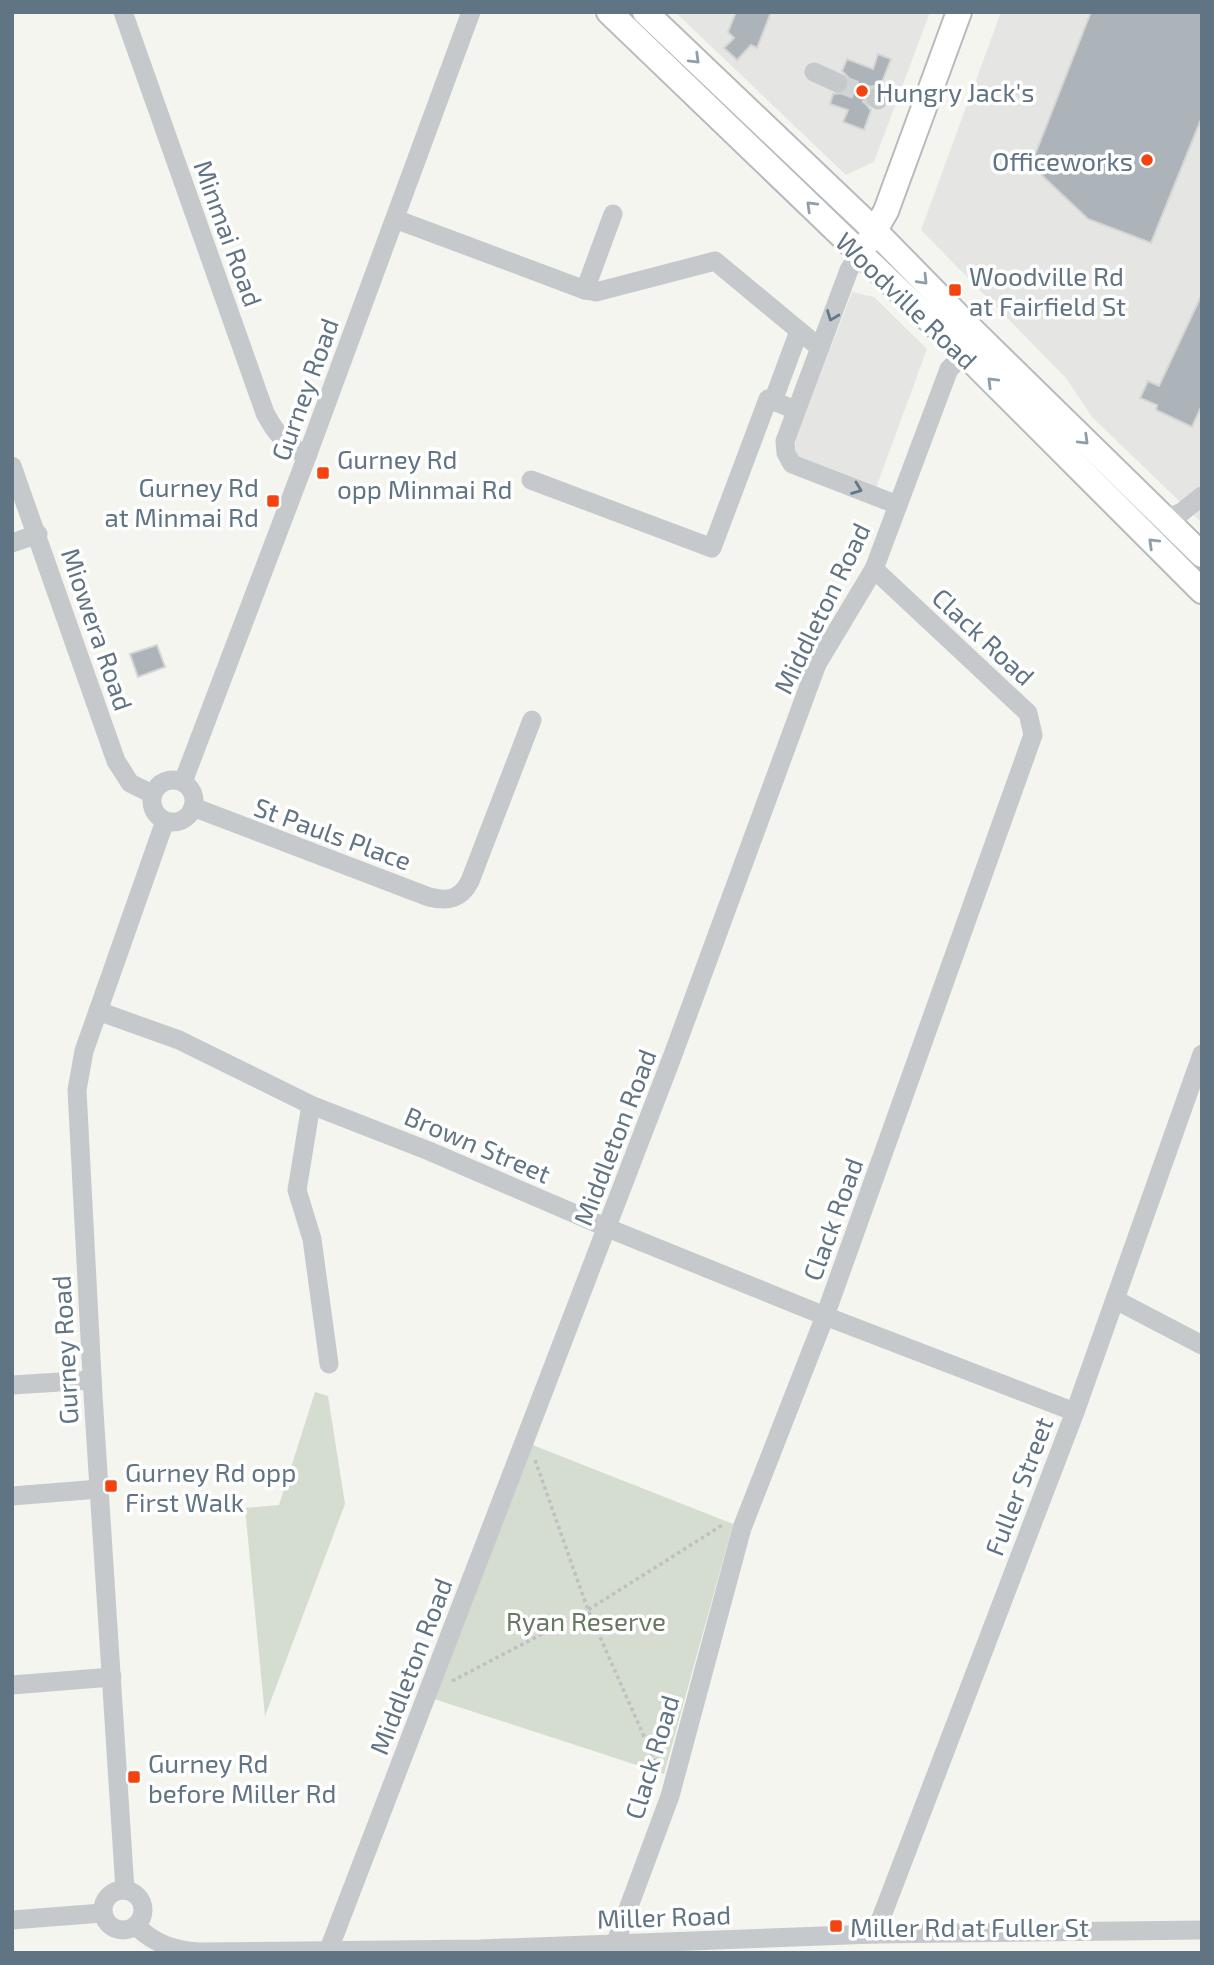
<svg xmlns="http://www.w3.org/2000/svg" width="1214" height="1965" font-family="'Exo 2',sans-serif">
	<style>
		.built { fill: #e5e6e3 }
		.green { fill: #d5dcd0 }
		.building { fill: #acb4b9; stroke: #d5d5d3; stroke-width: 2 }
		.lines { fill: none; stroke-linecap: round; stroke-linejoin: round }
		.minor-tunnel { stroke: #d0d5d4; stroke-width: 19; stroke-dasharray: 19 10; stroke-linecap: butt }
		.major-casing { stroke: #b6babe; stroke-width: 28 }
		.path { stroke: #bec0c2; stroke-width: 3.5; stroke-dasharray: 3.5 3.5; stroke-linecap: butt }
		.minor { stroke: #c6c9cc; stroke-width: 19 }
		.major { stroke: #fff; stroke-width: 24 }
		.oneway { stroke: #909ea9 }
		.oneway2 { stroke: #657888 }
		.poi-dot { fill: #f4430f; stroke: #fff; stroke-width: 2.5 }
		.labels { text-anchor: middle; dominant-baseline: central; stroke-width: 7; stroke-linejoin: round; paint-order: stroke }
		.poi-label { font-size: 26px; fill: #607484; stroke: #fff; text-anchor: start }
		.street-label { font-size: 26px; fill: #607484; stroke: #fff }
		.park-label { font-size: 26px; fill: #657a60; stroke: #fff }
	</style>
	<rect width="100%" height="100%" fill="#f5f5ef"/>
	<!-- built -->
	<g class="built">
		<polygon points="675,12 930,12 874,162 846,175"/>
		<polygon points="1001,12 1202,12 1202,523 1092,417 1066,378 921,230"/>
		<polygon points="852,292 874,297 927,349 876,488 797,459 795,440"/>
	</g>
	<!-- green -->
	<g class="green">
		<polygon points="315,1392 328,1396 345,1504 265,1716 245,1508 279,1505"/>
		<polygon points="530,1444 733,1524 664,1774 431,1698"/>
	</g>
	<!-- building -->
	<g class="building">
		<polygon points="736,12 771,12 757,48 751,45 737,60 724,48 734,38 728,32"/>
		<polygon points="1091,12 1202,12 1202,117 1151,243 1088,219 1031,165"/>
		<polygon points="878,54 891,59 880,87 872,86 864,94 864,102 871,110 864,130 843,122 848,110 830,104 833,94 844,93 849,87 848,77 842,71 847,59 873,69"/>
		<polygon points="1202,294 1202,405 1192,427 1156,410 1157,405 1140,398 1148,381 1159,386"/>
		<polygon points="157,645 165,667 138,677 130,654"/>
	</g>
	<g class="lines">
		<!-- minor-tunnel -->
		<polyline class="minor-tunnel" points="838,83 876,98"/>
		<!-- major casing -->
		<g class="major-casing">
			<g id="major">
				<polyline points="609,12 965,354 1202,591"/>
				<polyline points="645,12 875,231 971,329 1202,555"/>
				<polyline points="868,242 886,211 959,12"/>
			</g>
		</g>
		<!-- path -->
		<g class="path">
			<polyline points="535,1460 588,1610 658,1768"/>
			<polyline points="452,1681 588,1610 724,1524"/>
		</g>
		<!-- minor -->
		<g class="minor">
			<path d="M 123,12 L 265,413 C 276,434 286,445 307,456"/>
			<polyline points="814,72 838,83"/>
			<polyline points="876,98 878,100"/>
			<polyline points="395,219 585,290 596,292 715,261 820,348"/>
			<polyline points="859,254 849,270 785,441 786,453 792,464 898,505"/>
			<polyline points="585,290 613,214"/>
			<polyline points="773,401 799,331"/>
			<polyline points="12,466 116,761 130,783 152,794"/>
			<polyline points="531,480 712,548 768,399 796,410"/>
			<polyline points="1164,519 1182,512 1202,496"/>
			<polyline points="12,543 38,534"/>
			<circle cx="173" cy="801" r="21"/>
			<polyline points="183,782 307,456 471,12"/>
			<path d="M 193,807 L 429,897 C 448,902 461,899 470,881 L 532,720"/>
			<polyline points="98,1011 179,1040 311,1105 429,1151 615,1231 825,1316 1075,1412"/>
			<polyline points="311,1105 297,1190 312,1239 329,1364"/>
			<polyline points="1116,1300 1202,1345"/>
			<polyline points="12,1385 92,1380"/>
			<polyline points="12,1496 99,1489"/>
			<polyline points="12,1685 112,1677"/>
			<circle cx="123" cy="1910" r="20"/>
			<polyline points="125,1890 93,1395 77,1090 84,1051 165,821"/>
			<polyline points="12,1920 102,1913"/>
			<path d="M 136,1926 C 155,1944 173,1950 199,1952 L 480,1949 L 875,1934 L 1202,1930"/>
			<polyline points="875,1934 1075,1412 1202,1054"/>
			<polyline points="615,1944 670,1796 742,1528 825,1316 1033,735 1028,713 874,569"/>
			<polyline points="329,1949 671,1060 817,664 874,569 949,369 965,354"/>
		</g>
		<!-- major -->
		<use href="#major" class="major"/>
	</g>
	<!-- one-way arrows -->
	<defs><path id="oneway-chevron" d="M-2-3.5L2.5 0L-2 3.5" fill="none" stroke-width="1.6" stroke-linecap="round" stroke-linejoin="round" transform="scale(1.75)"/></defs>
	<g class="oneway">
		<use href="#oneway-chevron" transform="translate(695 59) rotate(44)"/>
		<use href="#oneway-chevron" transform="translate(811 206) rotate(-136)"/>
		<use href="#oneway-chevron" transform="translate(923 280) rotate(46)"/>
		<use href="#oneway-chevron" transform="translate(992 382) rotate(-135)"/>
		<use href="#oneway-chevron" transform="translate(1084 440) rotate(44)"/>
		<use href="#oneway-chevron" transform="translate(1153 543) rotate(-136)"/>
	</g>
	<g class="oneway2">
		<use href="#oneway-chevron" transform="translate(832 316) rotate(111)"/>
		<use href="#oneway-chevron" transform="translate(857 489) rotate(21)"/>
	</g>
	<!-- markers -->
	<g class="poi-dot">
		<circle cx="862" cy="91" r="7"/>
		<circle cx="1147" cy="160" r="7"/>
		<rect x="948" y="283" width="14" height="14" rx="3.5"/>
		<rect x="316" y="466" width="14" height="14" rx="3.5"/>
		<rect x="266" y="494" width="14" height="14" rx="3.5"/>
		<rect x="104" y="1479" width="14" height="14" rx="3.5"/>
		<rect x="127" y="1770" width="14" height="14" rx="3.5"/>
		<rect x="829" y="1919" width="14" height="14" rx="3.5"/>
	</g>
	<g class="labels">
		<!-- poi labels -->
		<g class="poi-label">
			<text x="876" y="91">Hungry Jack's</text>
			<text x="1133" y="160" text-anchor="end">Officeworks</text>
			<text x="969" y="275">Woodville Rd<tspan x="969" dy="30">at Fairfield St</tspan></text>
			<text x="337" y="458">Gurney Rd<tspan x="337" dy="30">opp Minmai Rd</tspan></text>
			<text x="259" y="486" text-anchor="end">Gurney Rd<tspan x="259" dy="30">at Minmai Rd</tspan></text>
			<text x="125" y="1471">Gurney Rd opp<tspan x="125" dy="30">First Walk</tspan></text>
			<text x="148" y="1762">Gurney Rd<tspan x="148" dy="30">before Miller Rd</tspan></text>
			<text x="850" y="1926">Miller Rd at Fuller St</text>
		</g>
		<!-- street labels -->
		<g class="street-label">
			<text transform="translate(229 233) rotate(70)">Minmai Road</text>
			<text transform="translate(907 300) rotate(44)">Woodville Road</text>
			<text transform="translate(304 389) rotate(-70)">Gurney Road</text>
			<text transform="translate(821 608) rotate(-64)">Middleton Road</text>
			<text transform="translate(98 629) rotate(71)">Miowera Road</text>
			<text transform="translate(984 636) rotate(43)">Clack Road</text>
			<text transform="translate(333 833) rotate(20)">St Pauls Place</text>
			<text transform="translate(614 1137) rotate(-69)">Middleton Road</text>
			<text transform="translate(478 1144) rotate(23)">Brown Street</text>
			<text transform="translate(832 1219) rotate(-70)">Clack Road</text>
			<text transform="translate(64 1350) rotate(-93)">Gurney Road</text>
			<text transform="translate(1018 1486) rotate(-69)">Fuller Street</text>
			<text transform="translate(410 1666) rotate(-69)">Middleton Road</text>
			<text transform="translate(651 1757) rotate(-73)">Clack Road</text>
			<text transform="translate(664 1916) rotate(-2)">Miller Road</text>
		</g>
		<!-- park labels -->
		<g class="park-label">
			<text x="586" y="1620">Ryan Reserve</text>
		</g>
	</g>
	<!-- border -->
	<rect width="1214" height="1965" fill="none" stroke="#607484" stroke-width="28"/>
</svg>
